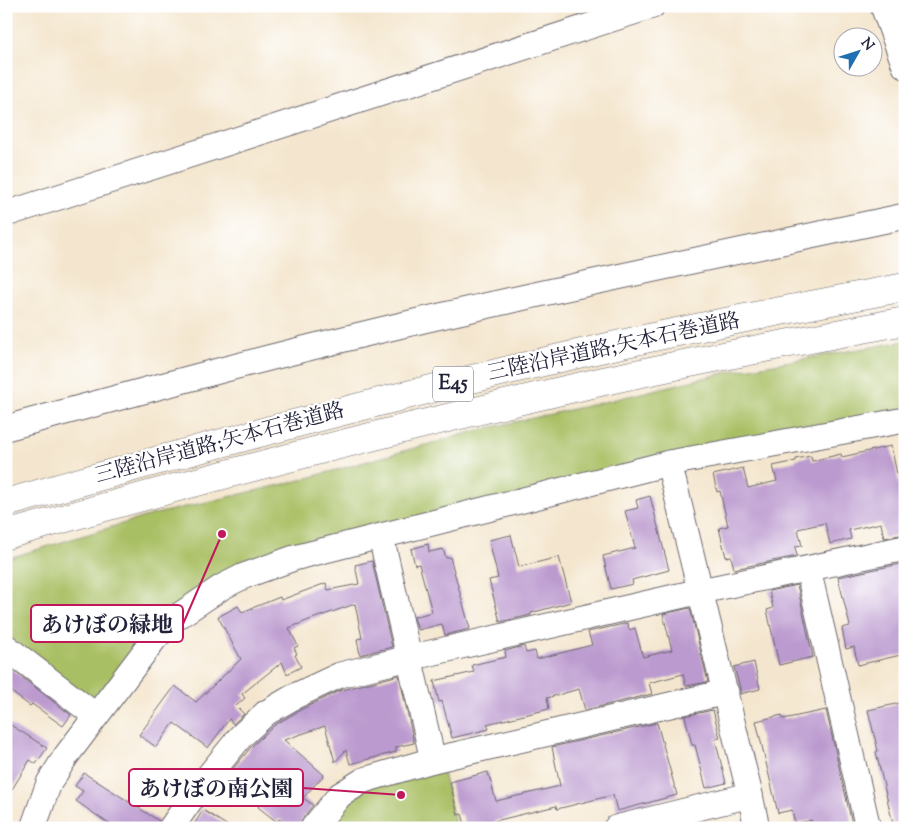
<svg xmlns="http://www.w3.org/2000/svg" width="911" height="834" font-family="'Sorts Mill Goudy','Noto Serif JP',serif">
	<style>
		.green { fill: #a9bf64; stroke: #667050 }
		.building { fill: #bb9acf }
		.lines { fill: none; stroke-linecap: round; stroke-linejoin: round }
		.minor-casing { stroke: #6c676e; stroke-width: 27 }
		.highway-casing { stroke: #6c676e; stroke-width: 29 }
		.minor { stroke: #fff; stroke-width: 25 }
		.highway { stroke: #fff; stroke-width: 28 }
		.labels { text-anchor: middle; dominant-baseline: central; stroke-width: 4.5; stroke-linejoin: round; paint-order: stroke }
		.shield { fill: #fff; stroke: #646476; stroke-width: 1 }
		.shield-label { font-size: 20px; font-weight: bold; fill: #22223b }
		.street-label { font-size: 21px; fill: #22223b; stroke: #fff }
		.leader { fill: none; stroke: #c2185b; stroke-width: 2 }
		.callout-dot { fill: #c2185b; stroke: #fff; stroke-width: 2 }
		.callout { fill: #fff; stroke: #c2185b; stroke-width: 2 }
		.callout-label { font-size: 22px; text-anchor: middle; font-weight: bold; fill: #22223b }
	</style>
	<rect width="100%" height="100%" fill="#fff"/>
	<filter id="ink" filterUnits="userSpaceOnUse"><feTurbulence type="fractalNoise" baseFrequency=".02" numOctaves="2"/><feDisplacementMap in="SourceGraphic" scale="10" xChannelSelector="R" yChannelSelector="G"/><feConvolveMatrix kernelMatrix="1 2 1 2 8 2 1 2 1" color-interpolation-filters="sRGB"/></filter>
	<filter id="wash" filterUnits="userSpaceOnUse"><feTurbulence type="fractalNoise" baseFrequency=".0096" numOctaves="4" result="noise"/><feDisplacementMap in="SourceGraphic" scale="20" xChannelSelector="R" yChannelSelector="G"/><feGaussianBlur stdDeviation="1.12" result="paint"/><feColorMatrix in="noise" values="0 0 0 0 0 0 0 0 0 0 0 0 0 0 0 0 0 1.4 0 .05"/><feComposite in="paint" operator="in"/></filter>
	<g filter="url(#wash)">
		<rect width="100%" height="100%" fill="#f4e6ce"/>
		<!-- green -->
		<g class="green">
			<polygon points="905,341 905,409 242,567 98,700 91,700 6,635 6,559 151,515 293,482 479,430 600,403 728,372"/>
			<polygon points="442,768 456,828 326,828 365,787"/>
		</g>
		<g id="blocks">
			<!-- building -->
			<g class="building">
				<polygon points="891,446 905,511 905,534 884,538 881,523 849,530 851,539 830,544 825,523 798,529 802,546 795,547 797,556 734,569 731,556 726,557 719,528 728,526 720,491 717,492 713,475 743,468 748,488 777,481 773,466 796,461 796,459 811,456 812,461 841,454 842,457"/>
				<polygon points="650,496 669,570 632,580 633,584 611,589 603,556 635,548 625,511 638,508 636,500"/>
				<polygon points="511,535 519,567 559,557 571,602 531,613 531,615 500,622 489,580 498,578 489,540"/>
				<polygon points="428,544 429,552 443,549 446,558 450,557 470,629 445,635 442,624 418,630 414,617 432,612 419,564 415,565 411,549"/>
				<polygon points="372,561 392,647 360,655 357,639 362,638 355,604 309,620 289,628 298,646 294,648 297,654 295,655 301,667 287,674 282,662 242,694 245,698 236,706 244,714 233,724 229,719 208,748 174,723 156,747 139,735 175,686 196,702 241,659 218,617 238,606 242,612 280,597 281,600 326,583 328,590 359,584 355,565"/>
				<polygon points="905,563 905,654 858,665 854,647 846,649 842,628 850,626 838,577"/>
				<polygon points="797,585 813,657 779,665 767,610 773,608 769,591"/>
				<polygon points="690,608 708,682 686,686 683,674 649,683 652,694 585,710 579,689 547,698 549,709 487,724 489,729 452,738 442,701 439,702 434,681 474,672 472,665 506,657 505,651 524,646 526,653 535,651 537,659 592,645 588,632 628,623 629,630 635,628 643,657 672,650 663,614"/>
				<polygon points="754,662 760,689 740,694 740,688 734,667"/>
				<polygon points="6,665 71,715 63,726 32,704 30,706 6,688"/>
				<polygon points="399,675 414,743 396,747 396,752 350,764 346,750 335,762 325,726 284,740 324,775 303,798 313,805 302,819 299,828 291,828 279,819 277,822 258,807 261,803 227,776 252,746 275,725 302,709 339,691"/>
				<polygon points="905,702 905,733 901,734 905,751 905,828 894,828 876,752 878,751 868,710"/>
				<polygon points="713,710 720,738 715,739 726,783 706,788 695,745 692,745 685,716"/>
				<polygon points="826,710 853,828 813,828 811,820 795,824 792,810 778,813 756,721 782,715 783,719"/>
				<polygon points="6,722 47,748 36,764 30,760 6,799"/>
				<polygon points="657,723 677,795 617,811 613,795 557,809 556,806 495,821 497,828 466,828 462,814 458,815 450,782 488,772 496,801 560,786 552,747"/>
				<polygon points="84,773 159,821 157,828 115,828 76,801 83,791 75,786"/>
				<polygon points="203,810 231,828 192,828"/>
			</g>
		</g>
	</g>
	<g filter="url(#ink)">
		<use href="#blocks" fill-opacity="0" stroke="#6c676e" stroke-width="1"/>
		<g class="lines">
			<!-- minor casing -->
			<g class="minor-casing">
				<g id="minor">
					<polyline points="883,6 905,66"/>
					<polyline points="6,214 652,6"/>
					<path d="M 6,428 C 142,391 278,354 415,322 C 578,284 741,251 905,216"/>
					<polyline points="669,463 750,795 757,828"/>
					<polyline points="381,537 433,760"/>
					<polyline points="808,569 868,828"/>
					<polyline points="6,647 96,716"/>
					<polyline points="33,828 49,783 66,756 155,638 177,617 222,587 244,576 294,558 669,463 905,420"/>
					<polyline points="171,828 198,789 241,736 266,713 295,696 340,675 409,658 701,591 905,548"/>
					<polyline points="313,828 340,795 364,780 433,760 726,692"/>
					<polyline points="616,828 750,795"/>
				</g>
			</g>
			<!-- highway casing -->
			<g class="highway-casing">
				<g id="highway">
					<path d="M 6,503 C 201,447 397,395 595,350 C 698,326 801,307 905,287"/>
					<path d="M 6,535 C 204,478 403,427 604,381 C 704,359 804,340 905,321"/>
				</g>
			</g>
			<!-- minor -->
			<use href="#minor" class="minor"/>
			<!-- highway -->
			<use href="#highway" class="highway"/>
		</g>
	</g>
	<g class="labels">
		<!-- shield labels -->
		<rect class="shield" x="433" y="366.5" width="40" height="35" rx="4"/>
		<g class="shield-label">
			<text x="453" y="384">E45</text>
		</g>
		<!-- street labels -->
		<g class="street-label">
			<text transform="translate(614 348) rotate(-12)">三陸沿岸道路;矢本石巻道路</text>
			<text transform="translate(220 444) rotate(-15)">三陸沿岸道路;矢本石巻道路</text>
		</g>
	</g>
	<!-- callouts -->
	<path class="leader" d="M222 534L183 624M401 795L303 788"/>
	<g class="callout-dot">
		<circle cx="222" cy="534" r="5"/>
		<circle cx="401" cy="795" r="5"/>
	</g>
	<g class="callout">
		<rect x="31" y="605" width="152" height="37" rx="5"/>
		<rect x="129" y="769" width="174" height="37" rx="5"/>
	</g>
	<g class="callout-label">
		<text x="107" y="632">あけぼの緑地</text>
		<text x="216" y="796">あけぼの南公園</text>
	</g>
	<!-- margin -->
	<rect width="911" height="834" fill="none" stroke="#fff" stroke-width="25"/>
	<!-- north arrow -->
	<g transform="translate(858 52) rotate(51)"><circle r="24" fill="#ffffff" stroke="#a7a7b1"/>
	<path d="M0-4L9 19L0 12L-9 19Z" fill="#1f6fb2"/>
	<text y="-8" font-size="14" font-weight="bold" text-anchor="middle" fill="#22223b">N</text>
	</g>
</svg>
